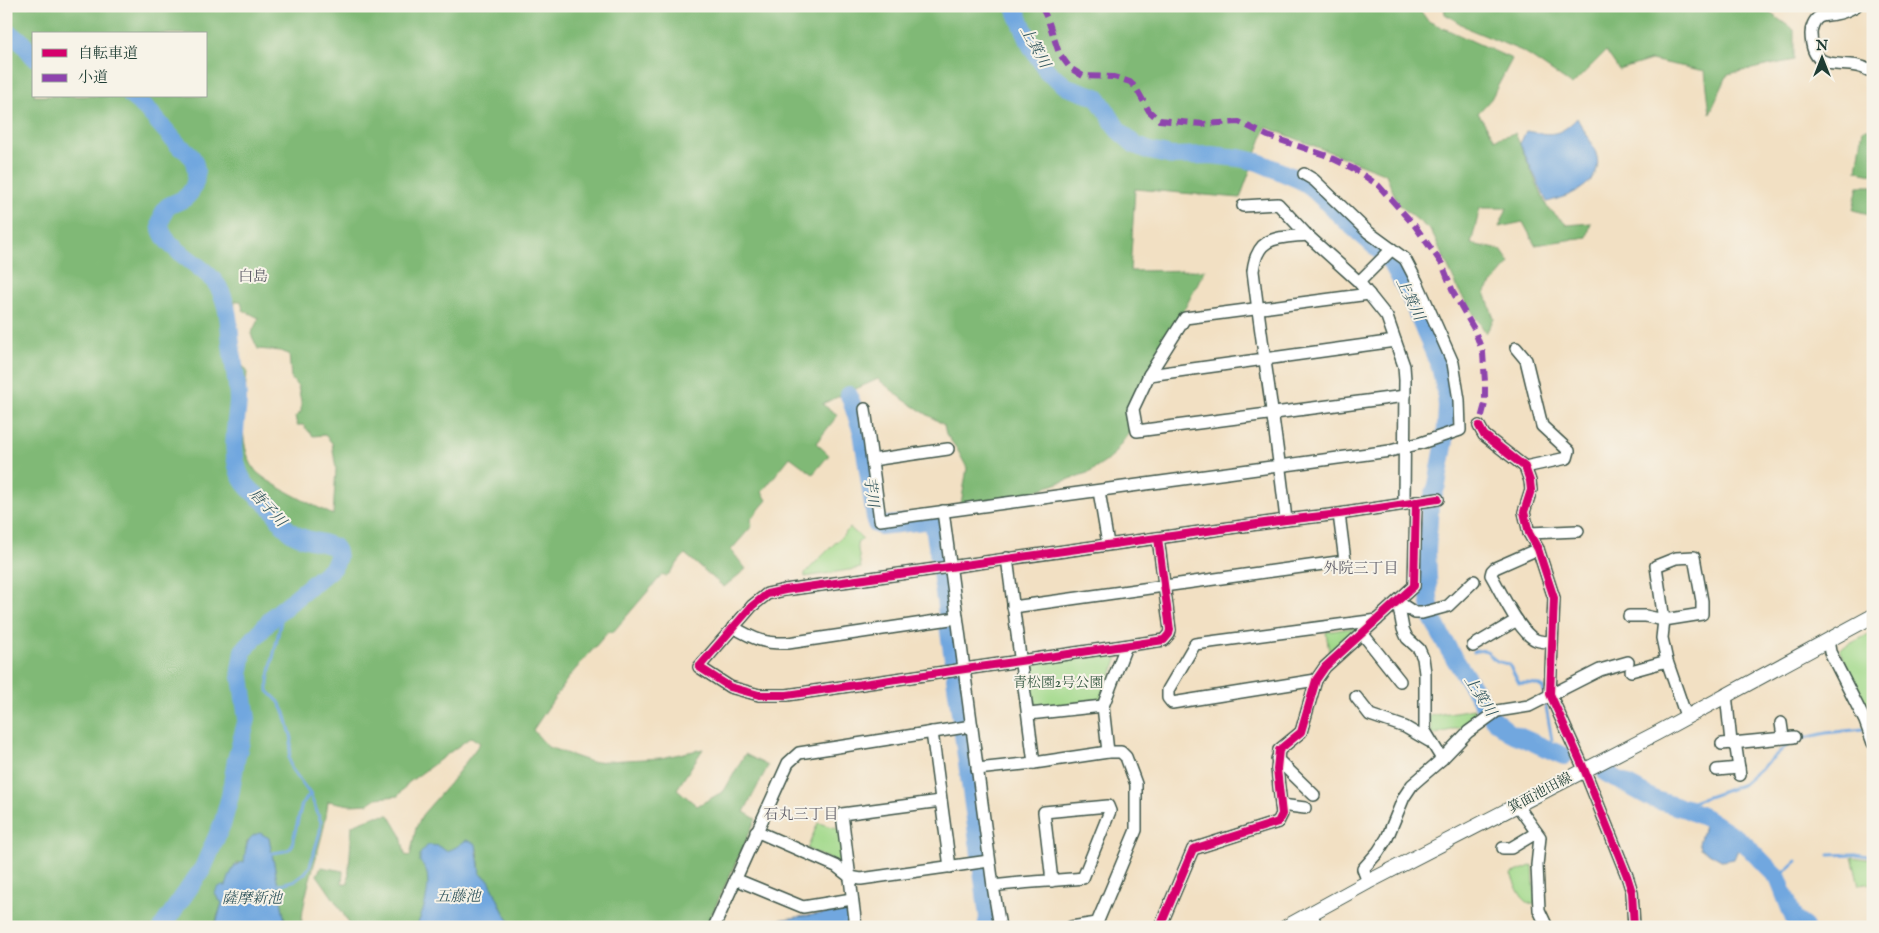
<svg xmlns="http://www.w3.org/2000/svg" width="1879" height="933" font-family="'IM FELL English','Noto Serif JP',serif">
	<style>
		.green { fill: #a1d98a; stroke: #608b5f }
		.forest { fill: #80b976; stroke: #507b55; fill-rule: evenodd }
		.water { fill: #71a7df; stroke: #48728a }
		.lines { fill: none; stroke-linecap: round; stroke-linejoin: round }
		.stream { stroke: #71a7df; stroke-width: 3 }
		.river { stroke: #71a7df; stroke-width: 18 }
		.minor-casing { stroke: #3f5549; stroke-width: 14 }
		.major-casing { stroke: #3f5549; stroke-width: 16 }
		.minor { stroke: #fff; stroke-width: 11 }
		.major { stroke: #fff; stroke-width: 14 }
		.quiet { stroke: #8e44ad; stroke-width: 6; stroke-dasharray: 12 6; stroke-linecap: butt }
		.cycleway-casing { stroke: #f7f3e8; stroke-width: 11 }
		.cycleway { stroke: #d6006c; stroke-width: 8 }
		.labels { text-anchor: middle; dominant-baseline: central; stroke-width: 4; stroke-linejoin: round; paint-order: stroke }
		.park-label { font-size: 14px; fill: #395c45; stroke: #f7f3e8 }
		.street-label { font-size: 14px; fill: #1f3d34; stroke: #f7f3e8 }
		.water-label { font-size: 15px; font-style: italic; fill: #34585f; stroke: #f7f3e8 }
		.neighbourhood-label { font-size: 15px; fill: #63626c; stroke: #f7f3e8 }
	</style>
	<rect width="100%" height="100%" fill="#f7f3e8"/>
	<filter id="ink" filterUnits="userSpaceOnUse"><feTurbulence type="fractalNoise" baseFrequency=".02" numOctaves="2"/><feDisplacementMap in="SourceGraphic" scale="10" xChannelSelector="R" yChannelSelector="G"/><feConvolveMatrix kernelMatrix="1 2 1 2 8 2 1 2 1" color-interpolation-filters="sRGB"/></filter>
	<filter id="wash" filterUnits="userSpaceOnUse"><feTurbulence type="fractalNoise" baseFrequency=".0096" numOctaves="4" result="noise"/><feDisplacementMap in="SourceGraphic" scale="20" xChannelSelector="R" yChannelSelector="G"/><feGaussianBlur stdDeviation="1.12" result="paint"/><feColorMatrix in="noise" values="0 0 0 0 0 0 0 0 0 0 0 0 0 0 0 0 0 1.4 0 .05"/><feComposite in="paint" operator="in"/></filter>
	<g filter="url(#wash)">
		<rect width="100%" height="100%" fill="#f2e0c3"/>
		<!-- green -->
		<g class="green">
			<polygon points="850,528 863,539 857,543 861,568 805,577 805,573"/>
			<polygon points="1357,627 1359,632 1330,657 1326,632"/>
			<polygon points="1873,632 1873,716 1840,652 1840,649"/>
			<polygon points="1109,653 1118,658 1101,699 1043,708 1034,703 1027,672 1031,663"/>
			<polygon points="1474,709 1477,720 1469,725 1432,735 1429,716"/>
			<polygon points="818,823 841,829 844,860 841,864 807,849"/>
			<polygon points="1852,857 1873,860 1873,883 1859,885"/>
			<path d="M 1533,865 L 1535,905 C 1520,902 1517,887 1511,874 Z"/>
		</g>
		<!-- forest -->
		<g class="forest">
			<path d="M 6,6 L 1417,6 L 1428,21 L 1512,59 L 1491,99 L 1478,113 L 1495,139 L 1515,133 L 1547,207 L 1567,225 L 1591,223 L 1587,237 L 1535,245 L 1523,222 L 1499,227 L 1507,208 L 1480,208 L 1471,244 L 1501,250 L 1510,263 L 1485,292 L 1494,319 L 1486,333 L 1459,291 L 1432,232 L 1398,204 L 1386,174 L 1266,127 L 1240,198 L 1135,189 L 1130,271 L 1205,270 L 1142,389 L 1131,430 L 1110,459 L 1090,472 L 1021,496 L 961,504 L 967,468 L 957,449 L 946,434 L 944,425 L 904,400 L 878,379 L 822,404 L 838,415 L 816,443 L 829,455 L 813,474 L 790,457 L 762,492 L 767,500 L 751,519 L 752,526 L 731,550 L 746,569 L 724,587 L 685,554 L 667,576 L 662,575 L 613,632 L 608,632 L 568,678 L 533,730 L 548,747 L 591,762 L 661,758 L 703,749 L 677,789 L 697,806 L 724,791 L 745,754 L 768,766 L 744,812 L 756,819 L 706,927 L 513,927 L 503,911 L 489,880 L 480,874 L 478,849 L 459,846 C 453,850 448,852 442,849 L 426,866 C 432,885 426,910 416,927 L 351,927 C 341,909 329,892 317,875 L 321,867 L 343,871 L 342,883 L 348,884 L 352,825 L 376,816 L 389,815 L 401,835 L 405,855 L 410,856 L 416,828 L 422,815 L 450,783 L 480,743 L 471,737 L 408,783 L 398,796 L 377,798 L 368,804 L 350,805 L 328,801 C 324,844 304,884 301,927 L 286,927 L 269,838 L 247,841 L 244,863 L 238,863 L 235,865 L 226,886 L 217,898 L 222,903 L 214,927 L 21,927 L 8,921 L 6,918 ZM 34,34 L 206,34 L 206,96 L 34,96 ZM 235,301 L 241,301 L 243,310 L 259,318 L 251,334 L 258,349 L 280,351 L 289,354 L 291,378 L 298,387 L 301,401 L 301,412 L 295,417 L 297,425 L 303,425 L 313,436 L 325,435 L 332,443 L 336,469 L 333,515 C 317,507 264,482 255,470 C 236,443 245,403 247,371 L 239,361 L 234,321 Z"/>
			<polygon points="1444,6 1760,6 1794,30 1794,60 1728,74 1710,113 1705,71 1651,60 1619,70 1606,51 1572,85 1522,51 1469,29 1445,14"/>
			<polygon points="1863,129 1873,129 1873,174 1857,171"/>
			<polygon points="1858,186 1873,186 1873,215 1853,210"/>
		</g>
		<!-- water -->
		<g class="water">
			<path d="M 1577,118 C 1583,130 1594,144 1597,157 C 1603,185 1567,197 1547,202 L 1520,144 L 1526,131 C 1551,135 1559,137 1577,118 Z"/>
			<polygon points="1704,826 1721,835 1739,847 1734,859 1723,861 1700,848 1699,843"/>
			<path d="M 260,833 L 269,838 L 286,927 L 215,927 L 222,903 L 215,894 C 217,886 219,886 226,886 C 230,876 232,863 244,862 C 246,850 245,836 260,833 Z"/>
			<path d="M 467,840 L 476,844 L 480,874 L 489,880 L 503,911 L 513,927 L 416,927 C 424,912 436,874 420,862 L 420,854 L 428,845 L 439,846 L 446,851 C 456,849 459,844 467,840 Z"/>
			<polygon points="848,910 851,927 753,927 755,923"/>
		</g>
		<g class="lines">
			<!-- stream -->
			<g class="stream">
				<path d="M 1473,652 C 1494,647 1484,654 1497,661 C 1501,663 1505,663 1509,664 L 1519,683 C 1528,684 1534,681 1543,688 L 1544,694"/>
				<polyline points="1545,701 1552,740"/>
				<polyline points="1553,748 1554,752"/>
				<polyline points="1680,807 1685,800 1693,802 1742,785 1792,741 1826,733 1863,729"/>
				<polyline points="1713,830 1716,824"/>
				<polyline points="1721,835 1725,829"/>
				<polyline points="273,853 285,851 291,848 302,804 310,794"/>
				<polyline points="1829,855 1856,854 1873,857"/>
				<polyline points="1778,878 1797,861"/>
				<polyline points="278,885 296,880 305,873 310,866 320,832 321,822 310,794 291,768 289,758 292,739 285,713 279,702 268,691 268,681 284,607"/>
			</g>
			<!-- river -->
			<g class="river">
				<polyline points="1014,6 1031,46 1047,71 1067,87 1097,97 1107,112 1118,130 1135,145 1150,151 1172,156 1211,155 1239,158 1258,162 1300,180 1314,190 1347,222 1381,252 1392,264 1409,295 1440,367 1446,394 1447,407 1445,441 1437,485 1430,504 1427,551 1429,598 1432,618 1449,650 1493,719 1509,732 1564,756"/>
				<polyline points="6,32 20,40 34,57"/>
				<path d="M 131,96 L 146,108 L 180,147 C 200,156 201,185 185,198 C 179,202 172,203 167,207 C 164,211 162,216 161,221 C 155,247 208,264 220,290 C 230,310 229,331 232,352 C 234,369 238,384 238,401 C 236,428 229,454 242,479 C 249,492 262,498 272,509 C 279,517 283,528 294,534 C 306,541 321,541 334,547 C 340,554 338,561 332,568 L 275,615 L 243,651 L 240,670 L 247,719 L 236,760 L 230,796 L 223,822 L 203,868 L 162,927"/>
				<polyline points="849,395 862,432 876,524 880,526 933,520 939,558"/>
				<polyline points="941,573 947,614"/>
				<polyline points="948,625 954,666"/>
				<polyline points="955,678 980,855"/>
				<polyline points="1606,773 1653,799 1688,810 1706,818 1737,838 1749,848 1778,878 1794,919 1805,927"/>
				<polyline points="982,870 988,918 986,927"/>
			</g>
		</g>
	</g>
	<g filter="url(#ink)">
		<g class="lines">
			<!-- minor casing -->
			<g class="minor-casing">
				<g id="minor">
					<path d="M 1856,6 C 1849,10 1843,13 1835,14 C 1830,15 1823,15 1819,17 C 1814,20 1811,28 1811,34 C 1812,79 1846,56 1868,70 L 1873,68"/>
					<polyline points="1243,206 1278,204 1307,235 1359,282 1387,317 1404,366 1405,380 1404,504"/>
					<polyline points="1359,282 1392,249"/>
					<polyline points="1369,294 1185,318 1149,375 1133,409 1137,431 1405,396"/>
					<polyline points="1516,348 1526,360 1542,426 1569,451 1567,458 1525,467"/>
					<polyline points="1149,375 1395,341"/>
					<polyline points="865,409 880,520 1390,451 1421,443 1460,430 1459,400 1453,363 1417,282 1405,259 1368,232 1314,180 1304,174"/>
					<polyline points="1479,426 1484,435 1525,467 1530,481 1531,490 1524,512 1529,533 1538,549 1554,598 1550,694 1584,769 1627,876 1632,892 1634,927"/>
					<polyline points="872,460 948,449"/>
					<polyline points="1099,491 1108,544"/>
					<polyline points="943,511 993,886 1000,927"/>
					<path d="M 1286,520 C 1277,436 1263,354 1253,271 C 1257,235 1278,238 1307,235"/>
					<polyline points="1529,533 1578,531"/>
					<polyline points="1158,538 1170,630 1169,634 1164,640 787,695 759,695 730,687 699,667 752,606 767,594 785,590 1286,520 1339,514 1438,499"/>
					<path d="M 1538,549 L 1495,568 L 1492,571 L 1491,575 C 1500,590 1520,634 1536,640 C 1541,642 1547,642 1552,642"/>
					<polyline points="1007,558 1034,763"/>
					<polyline points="1398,602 1403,629 1407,638 1419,649 1423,658 1425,673 1425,731 1442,759"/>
					<polyline points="1398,602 1415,613 1422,613 1448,606 1474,581"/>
					<polyline points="1013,607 1345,561 1339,514"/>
					<polyline points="1629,616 1645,616 1664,620 1702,614 1702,601 1694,557 1676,558 1656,566 1664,620 1662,638 1667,661 1686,716"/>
					<path d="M 733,627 C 754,639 764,644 788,643 L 957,618"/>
					<polyline points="1362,633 1400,681"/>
					<polyline points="1828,640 1830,652 1865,721 1873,743"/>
					<polyline points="1473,646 1517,620"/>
					<polyline points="1631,671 1667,661"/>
					<polyline points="1316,680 1172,703 1168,698 1168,690 1195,644 1377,620"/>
					<polyline points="1726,694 1731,742 1736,748 1740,775"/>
					<polyline points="1356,697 1370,715 1405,727 1429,741"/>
					<polyline points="1029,714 1103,706"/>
					<polyline points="1781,723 1783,737"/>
					<polyline points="932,732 950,867"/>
					<polyline points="1722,744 1794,737"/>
					<polyline points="1108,752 1103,706 1126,646"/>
					<polyline points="1277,759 1314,795"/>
					<polyline points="977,769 1034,763 1108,752 1121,752 1126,757 1136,784 1136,830 1097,923 1071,927"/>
					<polyline points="1717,770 1739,768"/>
					<polyline points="1281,805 1305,808"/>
					<polyline points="1517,805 1540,837 1537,865 1539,910 1547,927"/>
					<polyline points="756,831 836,866 850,877 861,879 989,861"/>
					<polyline points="1503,848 1511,848 1536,833"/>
					<polyline points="735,879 803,907 852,899"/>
					<polyline points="1368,882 1363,869 1378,852 1387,838 1404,797 1412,785 1442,759 1468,732 1497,711 1529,706 1600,670 1628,662"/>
					<path d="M 993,886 C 1023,882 1053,881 1083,878 L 1110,811 L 1108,806 L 1044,812 L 1052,881"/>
					<polyline points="1312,913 1316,927"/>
					<polyline points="714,927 788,763 799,753 972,726"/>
					<polyline points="856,927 842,814 941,801"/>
					<polyline points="1160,927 1193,849 1278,822 1282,814 1277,769 1279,750 1301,732 1316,680 1325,667 1414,586 1416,502"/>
				</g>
			</g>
			<!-- major casing -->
			<g class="major-casing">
				<polyline id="major" points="1286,927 1368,882 1657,733 1873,616"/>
			</g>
			<!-- minor -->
			<use href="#minor" class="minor"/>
			<!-- major -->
			<use href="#major" class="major"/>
			<!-- quiet -->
			<polyline class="quiet" points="1041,6 1048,20 1059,53 1070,68 1083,76 1114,77 1130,82 1136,88 1149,111 1159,120 1204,124 1239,122 1268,136 1325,155 1354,169 1378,185 1415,226 1442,264 1454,294 1474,329 1483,353 1485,382 1485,404 1479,426"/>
			<!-- cycleway casing -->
			<g class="cycleway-casing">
				<g id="cycleway">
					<polyline points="1479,426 1484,435 1525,467 1530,481 1531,490 1524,512 1529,533 1538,549 1554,598 1550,694 1584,769 1627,876 1632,892 1634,927"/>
					<polyline points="1158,538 1170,630 1169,634 1164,640 787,695 759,695 730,687 699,667 752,606 767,594 785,590 1286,520 1339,514 1438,499"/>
					<polyline points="1160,927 1193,849 1278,822 1282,814 1277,769 1279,750 1301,732 1316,680 1325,667 1414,586 1416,502"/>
				</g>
			</g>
			<!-- cycleway -->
			<use href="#cycleway" class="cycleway"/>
		</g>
	</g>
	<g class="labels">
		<!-- park labels -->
		<g class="park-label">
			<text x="1058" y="683">青松園2号公園</text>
		</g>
		<!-- street labels -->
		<g class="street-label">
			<text transform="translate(1540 793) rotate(-28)">箕面池田線</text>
		</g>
		<!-- water labels -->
		<g class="water-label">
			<text transform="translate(1035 47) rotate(61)">上箕川</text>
			<text transform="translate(1410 299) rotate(64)">上箕川</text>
			<text transform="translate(871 492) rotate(82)">芋川</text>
			<text transform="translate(268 508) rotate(47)">唐子川</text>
			<text transform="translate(1480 696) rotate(57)">上箕川</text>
			<text x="458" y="896">五藤池</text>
			<text x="252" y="898">薩摩新池</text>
		</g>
		<!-- neighbourhood labels -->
		<g class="neighbourhood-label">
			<text x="253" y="276">白島</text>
			<text x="1361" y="568">外院三丁目</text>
			<text x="801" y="814">石丸三丁目</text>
		</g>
	</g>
	<!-- margin -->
	<rect width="1879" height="933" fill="none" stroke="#f7f3e8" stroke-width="25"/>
	<!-- legend -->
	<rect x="32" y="32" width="175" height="65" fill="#f7f3e8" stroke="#a1aaa0"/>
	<rect x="42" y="49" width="25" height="8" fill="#d6006c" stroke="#a1aaa0"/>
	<text x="78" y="58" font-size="15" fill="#1f3d34">自転車道</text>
	<rect x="42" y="74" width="25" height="8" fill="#8e44ad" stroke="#a1aaa0"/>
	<text x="78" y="82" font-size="15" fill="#1f3d34">小道</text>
	<!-- north arrow -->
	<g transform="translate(1822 58)" stroke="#f7f3e8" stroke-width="4" paint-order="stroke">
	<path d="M0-4L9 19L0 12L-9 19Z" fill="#1f3d34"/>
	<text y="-8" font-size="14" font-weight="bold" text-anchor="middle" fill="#1f3d34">N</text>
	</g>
</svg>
